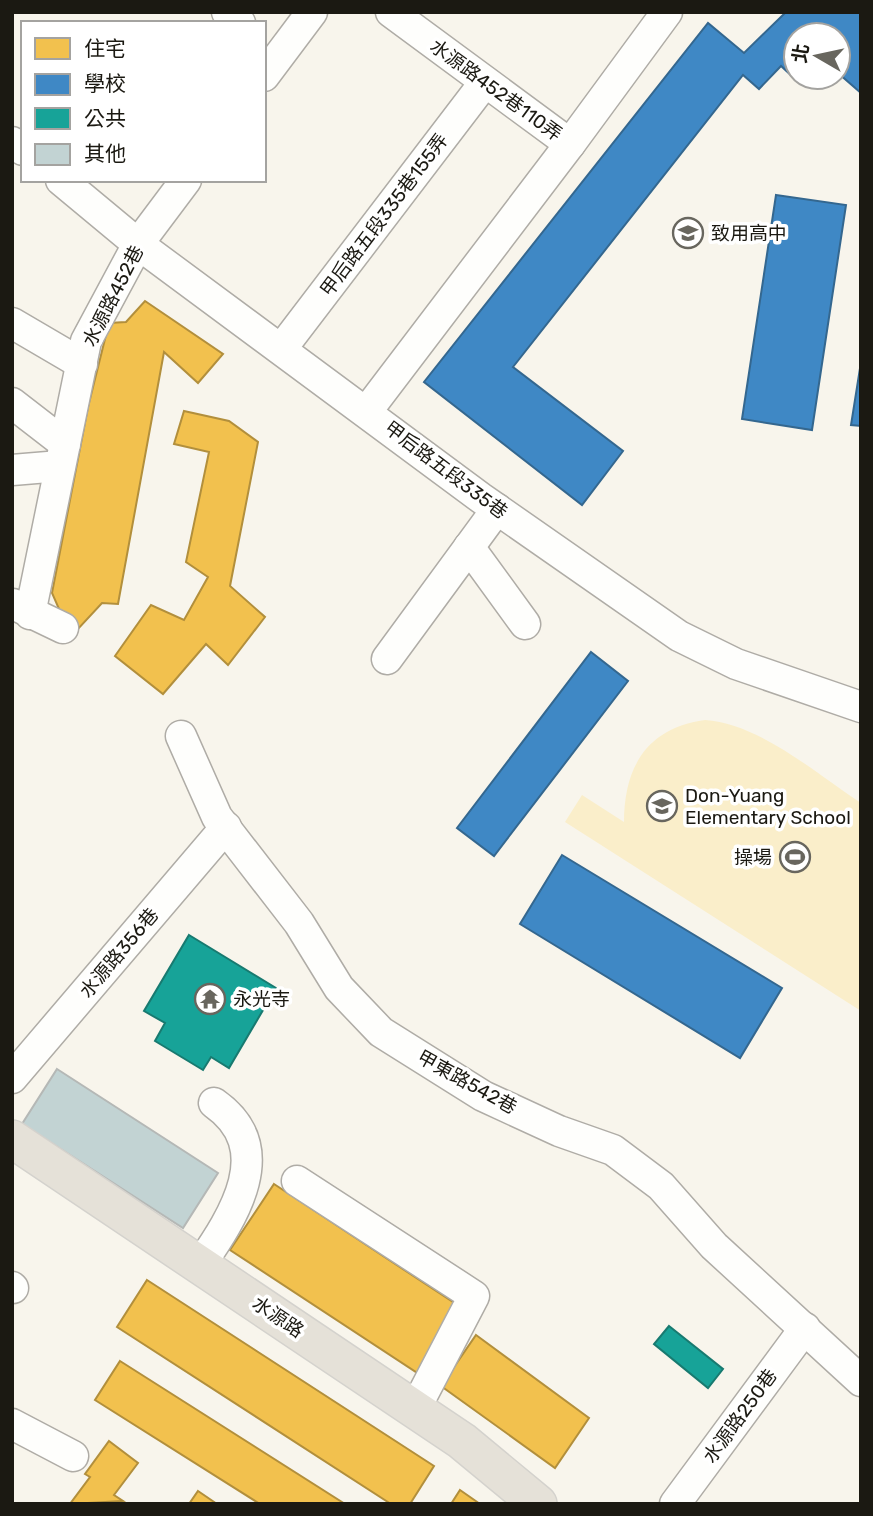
<svg xmlns="http://www.w3.org/2000/svg" width="873" height="1516" font-family="Rubik,'Noto Sans TC',sans-serif">
	<style>
		.green { fill: #faeeca }
		.homes { fill: #f2c14e; stroke: #b28f3c; stroke-width: 2 }
		.schools { fill: #3f88c5; stroke: #34678f; stroke-width: 2 }
		.public { fill: #17a398; stroke: #187a70; stroke-width: 2 }
		.building { fill: #c2d3d3; stroke: #b5b8b6; stroke-width: 2 }
		.lines { fill: none; stroke-linecap: round; stroke-linejoin: round }
		.minor-casing { stroke: #afaca6; stroke-width: 33 }
		.major-casing { stroke: #d4d2cd; stroke-width: 40 }
		.minor { stroke: #fefefc; stroke-width: 30 }
		.major { stroke: #e5e1d8; stroke-width: 37 }
		.labels { text-anchor: middle; dominant-baseline: central; stroke-width: 7; stroke-linejoin: round; paint-order: stroke }
		.street-label { font-size: 19px; fill: #1b1912; stroke: #fff }
		.poi-label { font-size: 19px; fill: #1b1912; stroke: #fff; text-anchor: start }
	</style>
	<rect width="100%" height="100%" fill="#f8f5ec"/>
	<!-- green -->
	<path class="green" d="M 705,720 C 758,723 817,774 861,803 L 861,1011 L 565,822 L 582,795 L 624,822 C 624,767 647,728 705,720 Z"/>
	<!-- homes -->
	<g class="homes">
		<polygon points="145,301 223,354 198,383 164,352 118,604 102,603 78,629 62,616 52,593 88,407 109,323 126,322"/>
		<polygon points="184,411 229,421 258,442 230,586 265,617 228,665 206,644 163,694 115,656 151,605 184,620 208,577 186,562 209,452 174,444"/>
		<polygon points="274,1184 462,1308 419,1374 230,1250"/>
		<polygon points="147,1280 434,1466 410,1504 391,1504 117,1327"/>
		<polygon points="476,1335 589,1418 555,1468 441,1386"/>
		<polygon points="120,1361 345,1504 260,1504 95,1400"/>
		<polygon points="109,1441 138,1463 114,1495 123,1501 70,1504 90,1477 85,1474"/>
		<polygon points="460,1490 480,1504 451,1504"/>
		<polygon points="198,1491 217,1504 189,1504"/>
	</g>
	<!-- schools -->
	<g class="schools">
		<polygon points="786,12 861,12 861,93 838,73 838,35 796,35 796,74 793,77 781,66 759,89 743,75 513,367 623,451 582,505 424,382 708,23 744,53"/>
		<polygon points="776,195 846,205 812,430 742,419"/>
		<polygon points="861,362 861,426 851,425"/>
		<polygon points="591,652 628,681 494,856 457,828"/>
		<polygon points="562,855 782,988 740,1058 520,924"/>
	</g>
	<!-- public -->
	<g class="public">
		<polygon points="189,935 276,988 229,1068 211,1057 203,1070 155,1041 165,1023 144,1011"/>
		<polygon points="669,1326 723,1369 708,1388 654,1344"/>
	</g>
	<!-- building -->
	<polygon class="building" points="57,1069 218,1173 183,1228 22,1124"/>
	<g class="lines">
		<!-- minor casing -->
		<g class="minor-casing">
			<g id="minor">
				<polyline points="227,12 240,23"/>
				<polyline points="391,12 570,144 667,12"/>
				<polyline points="264,76 312,12"/>
				<polyline points="12,142 23,150"/>
				<polyline points="61,180 138,244 481,498 679,636 736,664 861,707"/>
				<polyline points="12,323 82,364"/>
				<polyline points="282,348 485,82"/>
				<polyline points="12,403 65,444"/>
				<polyline points="367,411 570,144"/>
				<polyline points="12,470 60,466"/>
				<polyline points="469,547 525,624"/>
				<polyline points="13,604 63,628"/>
				<polyline points="30,614 86,341 138,244 186,180"/>
				<polyline points="387,659 497,509"/>
				<polyline points="181,736 217,817 299,923 339,988 381,1032 483,1096 559,1131 613,1150 661,1186 714,1246 861,1381"/>
				<polyline points="12,1078 226,827"/>
				<polyline points="297,1181 474,1296 415,1409"/>
				<path d="M 200,1265 C 234,1216 278,1148 214,1103"/>
				<polyline points="12,1287 13,1288"/>
				<polyline points="12,1424 73,1456"/>
				<polyline points="675,1504 805,1328"/>
			</g>
		</g>
		<!-- major casing -->
		<g class="major-casing">
			<polyline id="major" points="12,1139 462,1441 538,1504"/>
		</g>
		<!-- minor -->
		<use href="#minor" class="minor"/>
		<!-- major -->
		<use href="#major" class="major"/>
	</g>
	<!-- icons -->
	<defs>
		<g id="school-ring" transform="scale(1.575)"><circle r="9.5" fill="#fff" stroke="#68665e" stroke-width="1.5"/><path d="M0-5L7-2L0 1L-7-2ZM-4 1L0 2.5L4 1V4Q0 6-4 4Z" fill="#68665e"/></g>
		<g id="stadium-ring" transform="scale(1.575)"><circle r="9.5" fill="#fff" stroke="#68665e" stroke-width="1.5"/><path d="M0-5a6.5 5 0 1 0 0 10a6.5 5 0 1 0 0-10ZM-3.5-1.8h7v3.6h-7Z" fill="#68665e"/></g>
		<g id="temple-ring" transform="scale(1.575)"><circle r="9.5" fill="#fff" stroke="#68665e" stroke-width="1.5"/><path d="M0-6L5-2H3V0L6.5 2.5H4V6H1.5V3h-3V6H-4V2.5H-6.5L-3 0V-2H-5Z" fill="#68665e"/></g>
	</defs>
	<g fill-rule="evenodd">
		<use href="#school-ring" x="688" y="233"/>
		<use href="#school-ring" x="662" y="806"/>
		<use href="#stadium-ring" x="795" y="857"/>
		<use href="#temple-ring" x="210" y="999"/>
	</g>
	<g class="labels">
		<!-- street labels -->
		<g class="street-label">
			<text transform="translate(496 90) rotate(36)">水源路452巷110弄</text>
			<text transform="translate(384 215) rotate(-53)">甲后路五段335巷155弄</text>
			<text transform="translate(113 296) rotate(-63)">水源路452巷</text>
			<text transform="translate(446 470) rotate(37)">甲后路五段335巷</text>
			<text transform="translate(119 953) rotate(-50)">水源路356巷</text>
			<text transform="translate(467 1082) rotate(29)">甲東路542巷</text>
			<text transform="translate(278 1317) rotate(34)">水源路</text>
			<text transform="translate(740 1416) rotate(-54)">水源路250巷</text>
		</g>
		<!-- poi labels -->
		<g class="poi-label">
			<text x="711" y="233">致用高中</text>
			<text x="685" y="795">Don-Yuang<tspan x="685" dy="22">Elementary School</tspan></text>
			<text x="772" y="857" text-anchor="end">操場</text>
			<text x="233" y="999">永光寺</text>
		</g>
	</g>
	<!-- border -->
	<rect width="873" height="1516" fill="none" stroke="#1b1912" stroke-width="28"/>
	<!-- legend -->
	<rect x="21" y="21" width="245" height="161" fill="#ffffff" stroke="#a4a3a0" stroke-width="2"/>
	<rect x="35" y="38" width="35" height="21" fill="#f2c14e" stroke="#a4a3a0" stroke-width="2"/>
	<text x="84" y="56" font-size="21" fill="#1b1912">住宅</text>
	<rect x="35" y="74" width="35" height="21" fill="#3f88c5" stroke="#a4a3a0" stroke-width="2"/>
	<text x="84" y="91" font-size="21" fill="#1b1912">學校</text>
	<rect x="35" y="108" width="35" height="21" fill="#17a398" stroke="#a4a3a0" stroke-width="2"/>
	<text x="84" y="126" font-size="21" fill="#1b1912">公共</text>
	<rect x="35" y="144" width="35" height="21" fill="#c2d3d3" stroke="#a4a3a0" stroke-width="2"/>
	<text x="84" y="161" font-size="21" fill="#1b1912">其他</text>
	<!-- north arrow -->
	<g transform="translate(817 56) rotate(279)"><circle r="33" fill="#ffffff" stroke="#a4a3a0" stroke-width="2"/>
	<path d="M0-5L12 26L0 18L-12 26Z" fill="#68665e"/>
	<text y="-10" font-size="19" font-weight="bold" text-anchor="middle" fill="#1b1912">北</text>
	</g>
</svg>
